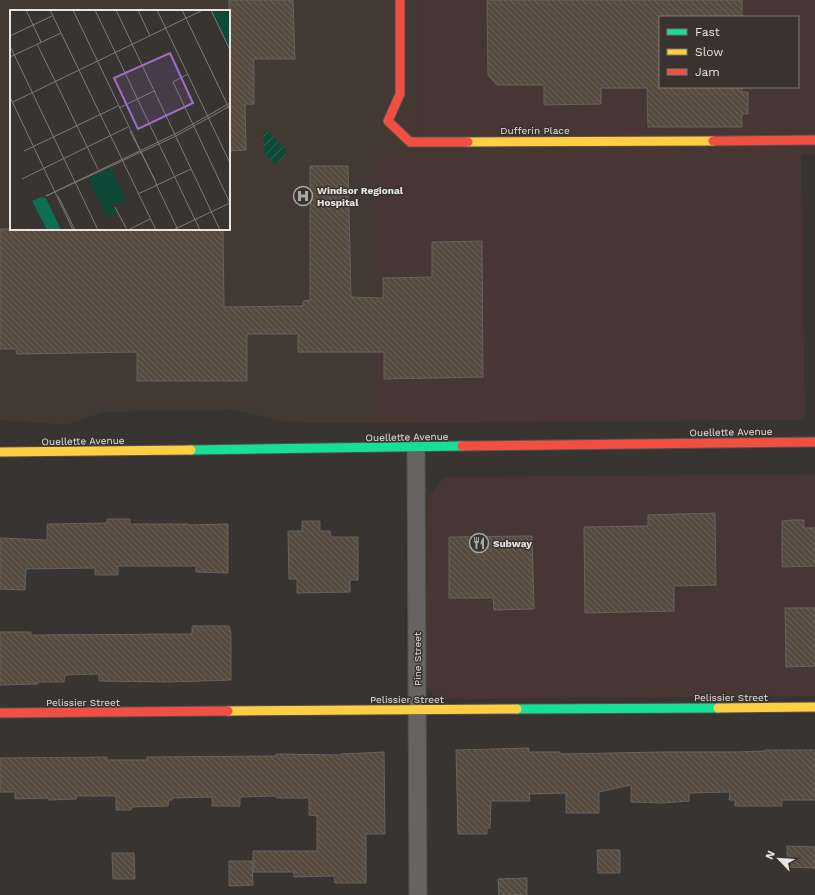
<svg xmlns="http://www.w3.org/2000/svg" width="815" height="895" font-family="'Work Sans',sans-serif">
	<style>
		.commercial { fill: #483634; fill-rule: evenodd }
		.built { fill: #433932; fill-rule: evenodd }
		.garden { fill: url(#garden-furrows) }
		.building { fill: url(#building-back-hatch); stroke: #656361 }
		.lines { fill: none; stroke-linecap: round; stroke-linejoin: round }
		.street-casing { stroke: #53504e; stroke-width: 19 }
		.fast-casing { stroke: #53504e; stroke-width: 11 }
		.slow-casing { stroke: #53504e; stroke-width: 11 }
		.jam-casing { stroke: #53504e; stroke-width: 11 }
		.street { stroke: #666462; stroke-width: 17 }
		.fast { stroke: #16e098; stroke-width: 9 }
		.slow { stroke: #ffcf43; stroke-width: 9 }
		.jam { stroke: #f24e42; stroke-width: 9 }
		.labels { text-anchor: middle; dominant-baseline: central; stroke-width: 3; stroke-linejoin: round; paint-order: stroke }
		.street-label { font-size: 10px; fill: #e8e4e1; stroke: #39332f }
		.poi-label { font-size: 10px; font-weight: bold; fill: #e8e4e1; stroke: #39332f; text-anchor: start }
		.inset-road { fill: none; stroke: #7e7a77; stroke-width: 1 }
		.view { fill: #a16ccb; fill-opacity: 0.15; stroke: #a16ccb; stroke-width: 2 }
		.inset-edge { fill: none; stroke: #e8e4e1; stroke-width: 2 }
	</style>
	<defs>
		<pattern id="garden-furrows" width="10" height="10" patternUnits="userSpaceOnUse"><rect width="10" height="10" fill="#0e4a37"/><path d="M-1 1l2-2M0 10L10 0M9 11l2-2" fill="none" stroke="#316454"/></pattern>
		<pattern id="building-back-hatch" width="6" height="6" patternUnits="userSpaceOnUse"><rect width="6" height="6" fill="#574a3e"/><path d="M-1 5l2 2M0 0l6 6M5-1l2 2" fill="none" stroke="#6f645a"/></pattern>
	</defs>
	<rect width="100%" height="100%" fill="#373431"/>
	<!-- commercial -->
	<g class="commercial">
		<path d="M 418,0 L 815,0 L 815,154 L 801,155 L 805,420 L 376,423 L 376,155 L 419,155 ZM 660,17 L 798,17 L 798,87 L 660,87 Z"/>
		<polygon points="815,474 815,696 445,699 433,695 425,684 428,497 444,477"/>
	</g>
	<!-- built -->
	<path class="built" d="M 0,0 L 418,0 L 419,155 L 376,155 L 376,423 L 285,422 L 233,410 L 103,412 L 67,425 L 0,420 ZM 11,11 L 229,11 L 229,229 L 11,229 Z"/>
	<!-- garden -->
	<polygon class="garden" points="263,132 269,132 286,149 285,156 275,164 264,154"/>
	<!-- building -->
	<g class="building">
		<polygon points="229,0 293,0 295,59 254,59 254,104 245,104 246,150 229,151"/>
		<polygon points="487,0 742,0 742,17 660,17 660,87 742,87 742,92 748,92 748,114 742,114 742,127 648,127 647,88 601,88 601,104 544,105 544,85 497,85 488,75"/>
		<polygon points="310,166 348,166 351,297 383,298 383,278 432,277 432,242 482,241 483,377 384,379 384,352 298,352 298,334 247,334 247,381 137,381 137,352 17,354 16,349 0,349 0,229 223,229 224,307 303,306 303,301 310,300"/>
		<polygon points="715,513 716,585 674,586 674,611 585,613 584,527 648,526 648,515"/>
		<polygon points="107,519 130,519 130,524 188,524 188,525 228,524 228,573 196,572 196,566 118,566 118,575 95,575 95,568 26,569 25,590 0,589 0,538 47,540 47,524 107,523"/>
		<polygon points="793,520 804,520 804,528 815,528 815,566 782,567 782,521"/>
		<polygon points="302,521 320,521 320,531 330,531 331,537 358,537 358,580 350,580 350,592 297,593 297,579 289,579 288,531 302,531"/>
		<polygon points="532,536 534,609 494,610 493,598 449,598 449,537"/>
		<polygon points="785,608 815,608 815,666 786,667"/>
		<polygon points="192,626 229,626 231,633 231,680 168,682 99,681 99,674 65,675 64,682 38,682 38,684 0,685 0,632 31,632 31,635 192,634"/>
		<polygon points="529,748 529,752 560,752 560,754 663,752 735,752 765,751 765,750 815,750 815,800 782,800 782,806 735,806 735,800 729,800 730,792 689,793 689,801 663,803 631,802 631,785 599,792 599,813 566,813 566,793 529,794 530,801 491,801 490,828 487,828 487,834 458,834 456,750"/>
		<polygon points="384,752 385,834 366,834 366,883 335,883 334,876 294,877 294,872 253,872 253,851 317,851 317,816 309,815 309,798 276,798 276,796 240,797 240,806 212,806 212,797 172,798 172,800 169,800 168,806 132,807 131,810 116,810 116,796 76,796 76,799 49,800 49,798 15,799 15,792 0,792 0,758 107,757 107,760 147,760 147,757 276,756 276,754 341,755 341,754"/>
		<polygon points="787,846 815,847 815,868 787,867"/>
		<polygon points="597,850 620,850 620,873 598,873"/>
		<polygon points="112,853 134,853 135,879 113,879"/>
		<polygon points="229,861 252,861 253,885 229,886"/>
		<polygon points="527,878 527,895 499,895 498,879"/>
	</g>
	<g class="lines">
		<!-- street casing -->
		<g class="street-casing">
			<polyline id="street" points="416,448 418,895"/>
		</g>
		<!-- fast casing -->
		<g class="fast-casing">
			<g id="fast">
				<polyline points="191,450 462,446"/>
				<polyline points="517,709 718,708"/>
			</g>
		</g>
		<!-- slow casing -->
		<g class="slow-casing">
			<g id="slow">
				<polyline points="468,142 713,141"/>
				<polyline points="0,452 191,450"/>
				<polyline points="718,708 815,707"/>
				<polyline points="228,711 517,709"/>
			</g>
		</g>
		<!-- jam casing -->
		<g class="jam-casing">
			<g id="jam">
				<polyline points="400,0 400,94 388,121 410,142 468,142"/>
				<polyline points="713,141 815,140"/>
				<polyline points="462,446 815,442"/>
				<polyline points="0,713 228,711"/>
			</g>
		</g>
		<!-- street -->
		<use href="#street" class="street"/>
		<!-- fast -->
		<use href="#fast" class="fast"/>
		<!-- slow -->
		<use href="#slow" class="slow"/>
		<!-- jam -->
		<use href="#jam" class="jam"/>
	</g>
	<!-- icons -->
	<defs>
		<g id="hospital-ring" transform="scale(1)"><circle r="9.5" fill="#39332f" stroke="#aaa6a3" stroke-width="1.5"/><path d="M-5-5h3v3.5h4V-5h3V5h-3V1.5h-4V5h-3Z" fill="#aaa6a3"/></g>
		<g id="restaurant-ring" transform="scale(1)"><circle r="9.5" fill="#39332f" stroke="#aaa6a3" stroke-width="1.5"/><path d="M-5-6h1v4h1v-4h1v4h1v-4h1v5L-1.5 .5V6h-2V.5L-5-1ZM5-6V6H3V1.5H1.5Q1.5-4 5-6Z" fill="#aaa6a3"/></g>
	</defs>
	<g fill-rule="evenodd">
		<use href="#hospital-ring" x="303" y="196"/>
		<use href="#restaurant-ring" x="479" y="543"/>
	</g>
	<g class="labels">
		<!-- street labels -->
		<g class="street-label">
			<text x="535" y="130">Dufferin Place</text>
			<text transform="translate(731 432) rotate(-1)">Ouellette Avenue</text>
			<text transform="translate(407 437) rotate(-1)">Ouellette Avenue</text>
			<text transform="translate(83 441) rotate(-1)">Ouellette Avenue</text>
			<text transform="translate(417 659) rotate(-90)">Pine Street</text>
			<text x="731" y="697">Pelissier Street</text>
			<text x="407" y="699">Pelissier Street</text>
			<text x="83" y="702">Pelissier Street</text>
		</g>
		<!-- poi labels -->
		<g class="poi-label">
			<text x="317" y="190">Windsor Regional<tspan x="317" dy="12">Hospital</tspan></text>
			<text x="493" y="543">Subway</text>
		</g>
	</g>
	<!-- overview -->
	<g transform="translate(10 10)">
		<rect width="220" height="220" fill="#373431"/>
		<path d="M 31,187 L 36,188 L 51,220 L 37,220 L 22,191 Z" fill="#0d6e50"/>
		<path d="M 201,0 L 220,0 L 220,37 L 219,38 ZM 101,158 L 116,189 L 101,196 L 108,202 L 97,207 L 78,168 Z" fill="#0e4a37"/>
		<path class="inset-road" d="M 16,0 L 31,32M 40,0 L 146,220M 63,0 L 147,175M 85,0 L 190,220M 106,0 L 210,220M 128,0 L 140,26M 147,0 L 220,153M 172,0 L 220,100M 201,0 L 220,40M 0,26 L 42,6M 27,34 L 88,159M 0,36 L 88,220M 0,47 L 51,23M 178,64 L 163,72 L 220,193M 0,87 L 63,220M 3,92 L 193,0M 220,93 L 167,123 L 36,186 L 166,126 L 220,96M 109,98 L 144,81M 120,121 L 145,170M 14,141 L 108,96M 12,169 L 118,117M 146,174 L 168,220M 128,184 L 181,159M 48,186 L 65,220M 105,197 L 117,220M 118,220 L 140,209M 163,220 L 220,193"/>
		<path class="view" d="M 160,43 L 183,93 L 128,119 L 104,68 Z"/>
		<rect width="220" height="220" class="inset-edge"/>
	</g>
	<!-- legend -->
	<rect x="659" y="16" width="140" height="72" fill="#39332f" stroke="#7f7a76"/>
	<rect x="667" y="29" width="20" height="6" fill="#16e098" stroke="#7f7a76"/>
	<text x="695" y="36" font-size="12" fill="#e8e4e1">Fast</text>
	<rect x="667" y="49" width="20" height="6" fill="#ffcf43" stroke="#7f7a76"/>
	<text x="695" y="56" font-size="12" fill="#e8e4e1">Slow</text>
	<rect x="667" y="69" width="20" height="6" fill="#f24e42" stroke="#7f7a76"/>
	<text x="695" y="76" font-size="12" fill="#e8e4e1">Jam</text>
	<!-- north arrow -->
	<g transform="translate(779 859) rotate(295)" stroke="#39332f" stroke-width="3" paint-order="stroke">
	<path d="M0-3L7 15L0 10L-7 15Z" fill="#e8e4e1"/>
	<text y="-6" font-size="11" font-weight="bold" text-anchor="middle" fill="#e8e4e1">N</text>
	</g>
</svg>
